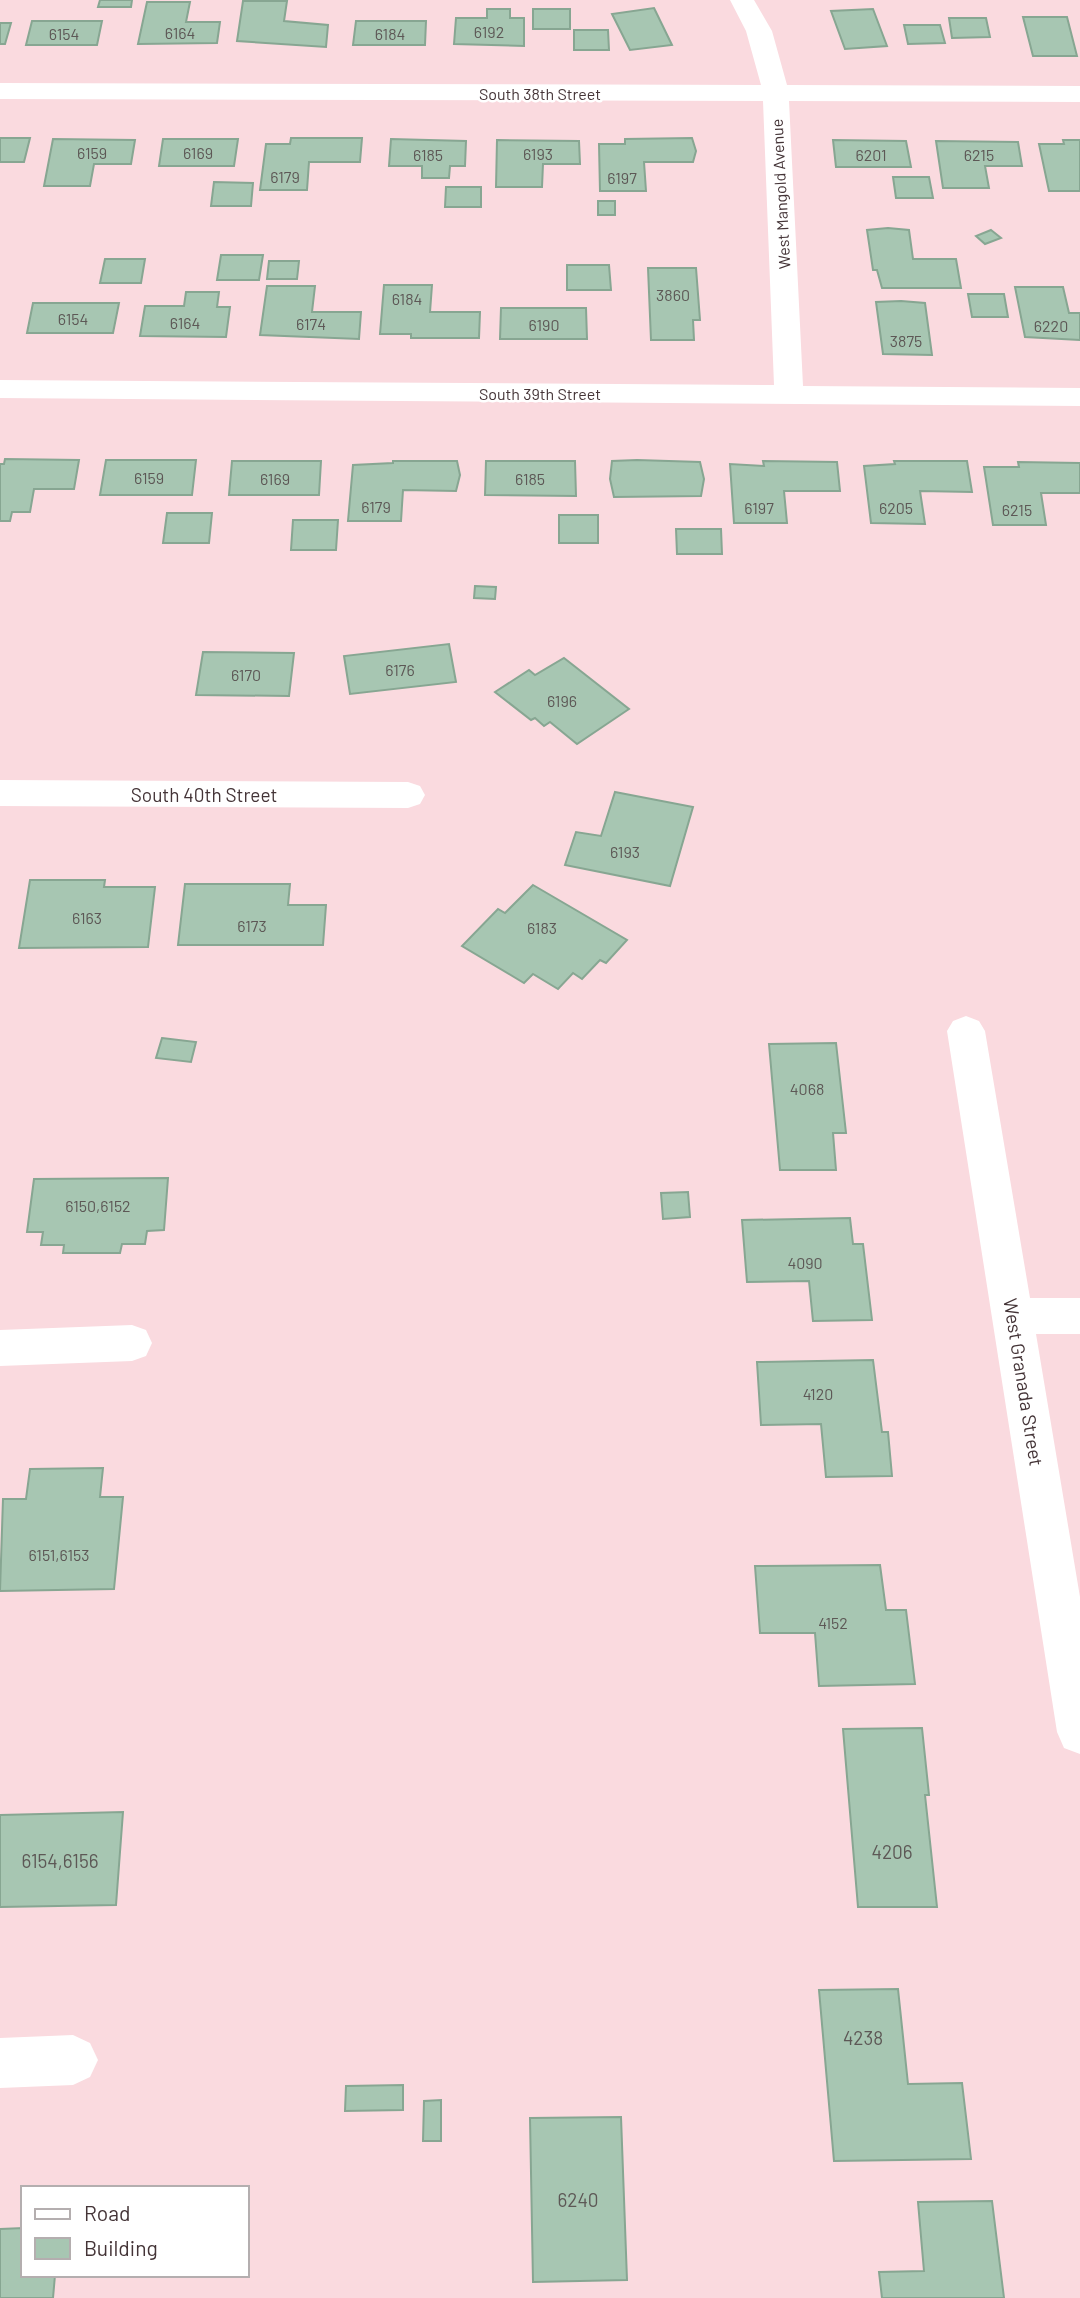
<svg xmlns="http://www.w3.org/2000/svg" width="1080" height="2298" font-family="Barlow,sans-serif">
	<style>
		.building { fill: #a7c6b2; stroke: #87a692; stroke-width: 2 }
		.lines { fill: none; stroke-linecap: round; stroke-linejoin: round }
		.street { fill: #fff; fill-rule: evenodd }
		.labels { text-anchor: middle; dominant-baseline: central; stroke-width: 5; stroke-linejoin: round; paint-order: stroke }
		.number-label { font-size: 16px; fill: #5d5856 }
		.far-street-label { font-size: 16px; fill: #443437; stroke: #fff }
		.street-label { font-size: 19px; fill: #443437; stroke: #fff }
		.near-number-label { font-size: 19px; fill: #5d5856 }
	</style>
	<rect width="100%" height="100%" fill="#fadadf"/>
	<!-- building -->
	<g class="building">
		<polygon points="100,0 132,0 131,7 98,7"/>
		<polygon points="243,1 287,1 284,21 328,25 326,47 237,41"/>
		<polygon points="147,2 190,2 186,22 220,22 217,43 138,44"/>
		<polygon points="654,8 672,45 630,50 612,14"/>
		<polygon points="487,9 510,9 510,18 524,18 524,46 454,44 456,18 487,18"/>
		<rect x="533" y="9" width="37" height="20"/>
		<polygon points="873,9 887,46 845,49 831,11"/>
		<polygon points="1023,17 1067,17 1077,56 1033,56"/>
		<polygon points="949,18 986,18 990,37 952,38"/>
		<polygon points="32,21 102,21 97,45 26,45"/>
		<polygon points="356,21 426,21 425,45 353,45"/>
		<polygon points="0,23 11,23 5,44 0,44"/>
		<polygon points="904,25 940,25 945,43 908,44"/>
		<polygon points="574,30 608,30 609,50 574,50"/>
		<polygon points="0,138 30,138 24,162 0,162"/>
		<polygon points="291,138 362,138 360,162 309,162 307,190 260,190 266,144 290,144"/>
		<polygon points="692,138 696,151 693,162 644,162 646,191 600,191 599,144 625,144 625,139"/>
		<polygon points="53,139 135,140 131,164 94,164 90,186 44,186"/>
		<polygon points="163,139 238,139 234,166 159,166"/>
		<polygon points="391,139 466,141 465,166 450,166 449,178 422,178 422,166 389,166"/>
		<polygon points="497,140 579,141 580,164 543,164 542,187 496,187"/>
		<polygon points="833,140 906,141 911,167 836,167"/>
		<polygon points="1063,140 1080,140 1080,191 1049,191 1039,144 1064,144"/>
		<polygon points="936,141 1018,142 1022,166 985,166 989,188 943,188"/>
		<polygon points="893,177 929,177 933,198 896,198"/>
		<polygon points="214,182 253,183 251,206 211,206"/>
		<polygon points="446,187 481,187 481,207 445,207"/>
		<rect x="598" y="201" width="17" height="14"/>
		<polygon points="888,228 909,230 913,259 956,259 961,288 882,288 877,270 873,270 867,230"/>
		<polygon points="991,230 1001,238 985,244 976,236"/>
		<polygon points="221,255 263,255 259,280 217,280"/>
		<polygon points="105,259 145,259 141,283 100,283"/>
		<polygon points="269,261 299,261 297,279 267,279"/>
		<polygon points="567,265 609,265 611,290 567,290"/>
		<polygon points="648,268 696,268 700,320 693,320 694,340 651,340"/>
		<polygon points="384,285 432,285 430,312 480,312 479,338 411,338 411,334 380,334"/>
		<polygon points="267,286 315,286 312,312 361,312 359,339 260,335"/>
		<polygon points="1015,287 1063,287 1069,313 1080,313 1080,340 1025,337"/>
		<polygon points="186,292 219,292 217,307 230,307 226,337 140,336 145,306 184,306"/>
		<polygon points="968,294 1004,294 1008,317 972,317"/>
		<polygon points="901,301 925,303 932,355 883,354 876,302"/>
		<polygon points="33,303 119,303 113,333 27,333"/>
		<polygon points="501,308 586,308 587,339 500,339"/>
		<polygon points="5,459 79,460 74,489 34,489 30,512 12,512 10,521 0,521 0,464 4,464"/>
		<polygon points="106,460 196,460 192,495 100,495"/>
		<polygon points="637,460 700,462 704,479 701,496 614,497 610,479 612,461"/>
		<polygon points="232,461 321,461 319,495 229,495"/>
		<polygon points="393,461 457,461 460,475 456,491 403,490 401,521 348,521 353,465 393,463"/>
		<polygon points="486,461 575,461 576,496 485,495"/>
		<polygon points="763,461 837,462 840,491 784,491 787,523 734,523 730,464 764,466"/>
		<polygon points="894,461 967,461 972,492 920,491 925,524 871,523 864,466 895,464"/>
		<polygon points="1018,462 1080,463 1080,493 1041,493 1046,525 993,525 984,467 1019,467"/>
		<polygon points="167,513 212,513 209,543 163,543"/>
		<rect x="559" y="515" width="39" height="28"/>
		<polygon points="293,520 338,520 336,550 291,550"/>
		<polygon points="676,529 721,529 722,554 677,554"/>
		<polygon points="475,586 496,587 495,599 474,598"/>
		<polygon points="449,644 456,682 350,694 344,656"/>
		<polygon points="203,652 294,653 289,696 196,695"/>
		<polygon points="564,658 629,709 577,744 550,722 544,726 535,718 531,720 495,692 529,670 535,675"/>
		<polygon points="615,792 693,807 670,886 565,865 576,832 601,836"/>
		<polygon points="30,880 105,880 104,887 155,887 148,947 19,948"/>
		<polygon points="185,884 290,884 288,905 326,905 323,945 178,945"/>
		<polygon points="533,885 627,940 606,963 600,960 582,979 573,973 558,989 533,974 524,983 462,946 498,909 505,913"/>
		<polygon points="162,1038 196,1042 191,1062 156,1058"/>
		<polygon points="836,1043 846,1133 833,1133 836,1170 780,1170 769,1044"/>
		<polygon points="168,1178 164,1230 147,1231 145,1244 122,1244 120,1253 63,1253 64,1245 41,1245 43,1232 27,1232 34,1179"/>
		<polygon points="688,1192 690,1217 663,1219 661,1193"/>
		<polygon points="850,1218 853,1244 863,1244 872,1320 813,1321 809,1281 747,1282 742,1220"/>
		<polygon points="873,1360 882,1432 888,1432 892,1476 826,1477 821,1424 761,1425 757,1362"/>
		<polygon points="103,1468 100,1497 123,1497 114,1589 0,1591 3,1499 26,1499 30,1469"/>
		<polygon points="880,1565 886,1610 906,1610 915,1684 819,1686 815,1633 760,1633 755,1566"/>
		<polygon points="922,1728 929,1795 925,1795 937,1907 858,1907 843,1729"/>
		<polygon points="123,1812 116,1905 0,1907 0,1815"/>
		<polygon points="898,1989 908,2084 962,2083 971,2159 834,2161 819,1990"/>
		<polygon points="403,2085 403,2110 345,2111 346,2086"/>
		<polygon points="441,2100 441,2141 423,2141 424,2101"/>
		<polygon points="621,2117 627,2280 533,2282 530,2118"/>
		<polygon points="992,2201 1004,2298 882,2298 879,2272 924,2271 918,2202"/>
		<polygon points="23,2228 23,2275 55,2275 53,2298 0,2298 0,2229"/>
	</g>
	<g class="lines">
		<!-- street -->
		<g class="street">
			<polygon points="730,0 754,0 772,31 787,85 1080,86 1080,102 789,101 803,386 1080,388 1080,406 0,398 0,380 774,385 763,101 0,99 0,83 761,85 746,31"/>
			<polygon points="0,780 408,782 420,786 425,795 420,804 408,808 0,806"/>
			<polygon points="966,1016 979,1021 985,1031 1030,1298 1080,1298 1080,1334 1036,1334 1080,1597 1080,1754 1064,1748 1057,1732 947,1031 953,1021"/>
			<polygon points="132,1325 146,1330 152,1343 146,1356 132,1361 0,1366 0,1330"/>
			<polygon points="73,2035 90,2043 98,2060 90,2077 73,2085 0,2088 0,2038"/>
		</g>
	</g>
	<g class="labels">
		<!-- number labels -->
		<g class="number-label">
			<text x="489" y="31">6192</text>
			<text x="180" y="32">6164</text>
			<text x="64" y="33">6154</text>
			<text x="390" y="33">6184</text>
			<text x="92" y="152">6159</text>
			<text x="198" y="152">6169</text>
			<text x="538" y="153">6193</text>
			<text x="428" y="154">6185</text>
			<text x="871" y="154">6201</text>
			<text x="979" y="154">6215</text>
			<text x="285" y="176">6179</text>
			<text x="622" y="177">6197</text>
			<text x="673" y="294">3860</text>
			<text x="407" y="298">6184</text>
			<text x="73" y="318">6154</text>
			<text x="185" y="322">6164</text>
			<text x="311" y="323">6174</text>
			<text x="544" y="324">6190</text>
			<text x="1051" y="325">6220</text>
			<text x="906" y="340">3875</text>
			<text x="149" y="477">6159</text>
			<text x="275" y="478">6169</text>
			<text x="530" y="478">6185</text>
			<text x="376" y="506">6179</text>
			<text x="759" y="507">6197</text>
			<text x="896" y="507">6205</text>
			<text x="1017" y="509">6215</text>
			<text x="400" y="669">6176</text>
			<text x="246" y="674">6170</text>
			<text x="562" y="700">6196</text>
			<text x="625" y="851">6193</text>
			<text x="87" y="917">6163</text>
			<text x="252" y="925">6173</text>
			<text x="542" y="927">6183</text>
			<text x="807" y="1088">4068</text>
			<text x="98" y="1205">6150,6152</text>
			<text x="805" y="1262">4090</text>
			<text x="818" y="1393">4120</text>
			<text x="59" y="1554">6151,6153</text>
			<text x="833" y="1622">4152</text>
		</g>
		<!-- far-street labels -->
		<g class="far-street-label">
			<text x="540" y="93">South 38th Street</text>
			<text transform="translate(780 194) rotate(-93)">West Mangold Avenue</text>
			<text x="540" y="393">South 39th Street</text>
		</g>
		<!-- street labels -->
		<g class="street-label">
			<text x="204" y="794">South 40th Street</text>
			<text transform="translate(1024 1382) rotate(81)">West Granada Street</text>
		</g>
		<!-- near-number labels -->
		<g class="near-number-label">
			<text x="892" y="1851">4206</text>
			<text x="60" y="1860">6154,6156</text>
			<text x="863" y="2037">4238</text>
			<text x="578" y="2199">6240</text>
		</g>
	</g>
	<!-- legend -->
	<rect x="21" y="2186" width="228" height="91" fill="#ffffff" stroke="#b4aeaf" stroke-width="2"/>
	<rect x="35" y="2209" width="35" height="10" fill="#ffffff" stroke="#b4aeaf" stroke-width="2"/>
	<text x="84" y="2221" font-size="21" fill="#443437">Road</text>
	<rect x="35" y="2238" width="35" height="21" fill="#a7c6b2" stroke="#b4aeaf" stroke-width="2"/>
	<text x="84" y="2256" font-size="21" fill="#443437">Building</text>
</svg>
